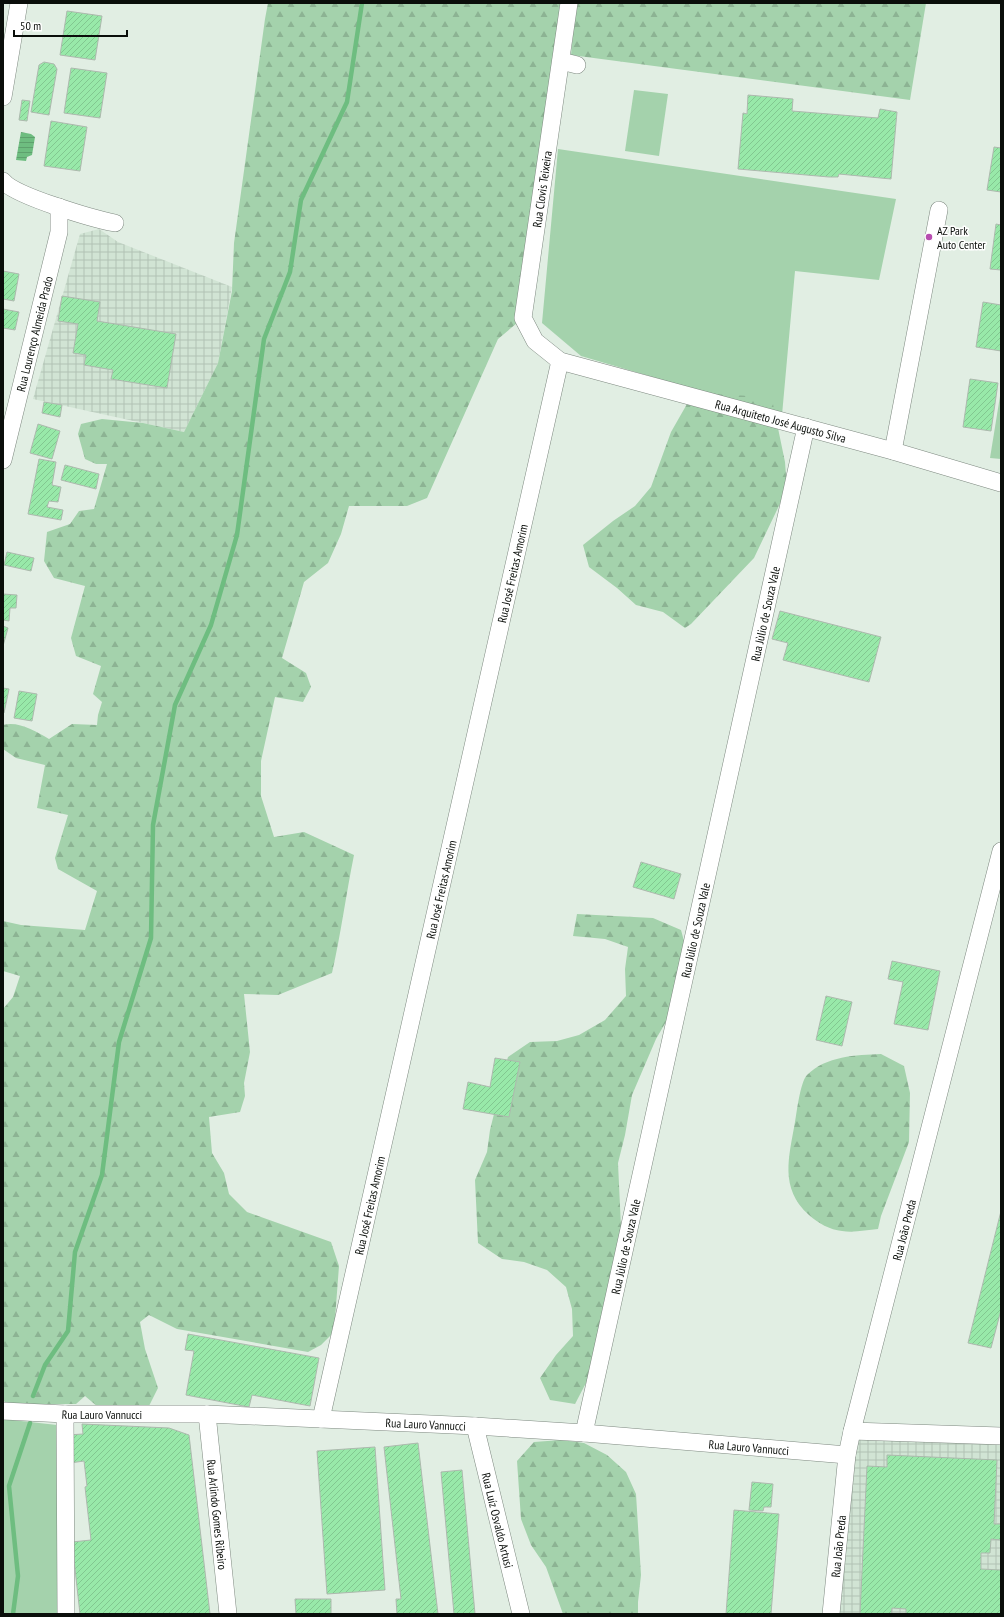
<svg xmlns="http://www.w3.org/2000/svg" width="1004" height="1617" font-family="'PT Sans Narrow',sans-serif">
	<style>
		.industrial { fill: url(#industrial-grid) }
		.green { fill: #a4d2ac }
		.forest { fill: url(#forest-firs) }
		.water { fill: url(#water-rules) }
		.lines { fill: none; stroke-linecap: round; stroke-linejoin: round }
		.stream { stroke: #6ebd80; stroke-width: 4.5 }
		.building { fill: url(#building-hatch); stroke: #adb9ae }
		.minor-casing { stroke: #7e8980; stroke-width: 18 }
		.minor { stroke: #fff; stroke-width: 17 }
		.poi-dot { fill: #b74db0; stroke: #fff; stroke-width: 1.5 }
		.labels { text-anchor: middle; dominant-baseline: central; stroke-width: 3; stroke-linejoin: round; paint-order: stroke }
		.street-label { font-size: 12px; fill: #0a0e0a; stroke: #fff }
		.poi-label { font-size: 12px; fill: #0a0e0a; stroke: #fff; text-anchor: start }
	</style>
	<defs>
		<pattern id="industrial-grid" width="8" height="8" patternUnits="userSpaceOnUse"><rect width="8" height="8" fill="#d1e4d4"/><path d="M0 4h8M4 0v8" fill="none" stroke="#b2c2b5"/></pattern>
		<pattern id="forest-firs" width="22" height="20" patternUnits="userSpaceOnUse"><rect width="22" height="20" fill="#a4d2ac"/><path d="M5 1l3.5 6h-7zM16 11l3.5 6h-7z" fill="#8cb393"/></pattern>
		<pattern id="water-rules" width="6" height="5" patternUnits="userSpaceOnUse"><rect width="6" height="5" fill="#6ebd80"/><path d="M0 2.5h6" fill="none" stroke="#5ea16d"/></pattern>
		<pattern id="building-hatch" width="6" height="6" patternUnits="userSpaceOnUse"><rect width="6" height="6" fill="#98e9a9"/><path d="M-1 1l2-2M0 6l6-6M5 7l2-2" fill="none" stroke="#82c790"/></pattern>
	</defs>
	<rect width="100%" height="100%" fill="#e1eee3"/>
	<!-- industrial -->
	<g class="industrial">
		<polygon points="99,229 118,242 232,287 218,363 184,432 33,399 80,234"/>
		<polygon points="852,1431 1001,1436 1001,1614 832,1614"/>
	</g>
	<!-- green -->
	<g class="green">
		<polygon points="634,90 668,94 659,156 625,151"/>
		<polygon points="558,149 896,199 879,280 795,271 782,415 581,356 542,323"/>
		<polygon points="1001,390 1001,459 990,458"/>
		<polygon points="3,1419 57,1425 65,1614 3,1614"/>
	</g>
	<!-- forest -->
	<g class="forest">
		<path d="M 268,3 L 569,3 L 523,318 L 498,339 L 427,498 L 407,506 L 349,506 L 341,534 L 328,563 L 304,582 L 282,658 L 306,673 L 311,687 L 303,702 L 275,697 L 261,761 L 261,796 L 274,837 L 304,832 L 354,855 C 346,894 341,934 332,973 L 278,995 L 244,994 L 250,1052 L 244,1083 L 245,1096 L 240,1112 L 209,1117 L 212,1153 L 224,1173 L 229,1194 L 247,1212 L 331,1242 L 339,1266 L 334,1332 L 321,1345 L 308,1352 L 177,1329 L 149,1315 L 140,1322 L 145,1349 L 158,1388 L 148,1408 L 98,1407 L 85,1396 L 76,1404 L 11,1404 L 3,1401 L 3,1009 L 13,997 L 20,976 L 3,971 L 3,921 L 21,925 L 85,930 L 97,891 L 58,869 L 55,858 L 68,815 L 37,808 L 45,765 L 16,758 L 3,749 L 3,725 C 19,721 35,731 49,739 L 72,724 L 97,725 L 98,715 L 102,702 L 93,694 L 101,666 L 76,656 L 71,638 L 85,586 L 54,578 L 44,561 L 47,532 L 70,524 L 79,511 L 94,509 L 107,464 L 96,464 L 85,459 L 78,434 L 81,424 L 102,419 L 143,423 L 184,432 L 218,363 L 232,291 L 234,243 L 265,19 Z"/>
		<polygon points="576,3 926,3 910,100 571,55"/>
		<polygon points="714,394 750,396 773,404 785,462 787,489 754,558 691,624 685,628 663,612 636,605 617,588 589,567 583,545 613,521 635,506 651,487 671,432 687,404"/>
		<polygon points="577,914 653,918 681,930 687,952 688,984 656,1039 632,1095 625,1135 618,1163 623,1270 597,1362 575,1404 550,1400 540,1378 556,1355 573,1336 572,1309 566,1287 547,1270 524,1262 502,1259 478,1243 475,1180 487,1152 490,1130 497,1102 501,1080 508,1057 530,1042 557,1041 579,1035 605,1020 626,996 625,969 628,947 605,939 573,936"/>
		<path d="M 881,1054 L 904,1066 L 910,1093 L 909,1142 L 881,1216 L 878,1229 C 867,1230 853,1233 842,1231 C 830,1230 818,1223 809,1215 C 779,1188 789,1157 795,1122 C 797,1111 800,1083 807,1075 C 826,1056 856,1055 881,1054 Z"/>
		<polygon points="561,1440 584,1443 607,1455 626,1472 636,1494 641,1575 638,1602 638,1614 563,1614 546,1567 531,1545 521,1519 517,1461 534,1442"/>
	</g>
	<!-- water -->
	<polygon class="water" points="21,132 31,134 35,137 32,155 27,157 26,161 16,160"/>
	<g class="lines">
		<!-- stream -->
		<g class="stream">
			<polyline points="33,1396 45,1365 68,1331 75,1252 102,1175 119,1042 151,938 153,825 175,705 211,625 237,535 264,339 290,272 301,200 347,102 362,3"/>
			<polyline points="13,1614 18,1576 9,1486 30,1423"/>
		</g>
	</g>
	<!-- building -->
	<g class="building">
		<polygon points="67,11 102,16 95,60 60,55"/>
		<polygon points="44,62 54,64 57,69 49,115 31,112 39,65"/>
		<polygon points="71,68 107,73 100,118 64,113"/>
		<polygon points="748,95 793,99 792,111 878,118 880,109 897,112 891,179 839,174 838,177 829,177 738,169 743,113 747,114"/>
		<polygon points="22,100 30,101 27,121 19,120"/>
		<polygon points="51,121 87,127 80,171 44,166"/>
		<polygon points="994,147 1001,148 1001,192 987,190"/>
		<polygon points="996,224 1001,225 1001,270 990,269"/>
		<polygon points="3,271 19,274 14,301 3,299"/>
		<polygon points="62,296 100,302 97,321 176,334 167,388 111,379 113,370 84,365 86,355 73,353 78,324 58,321"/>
		<polygon points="983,302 1001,305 1001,351 976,347"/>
		<polygon points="3,309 19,312 15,330 3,328"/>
		<polygon points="970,379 998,383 991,431 963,427"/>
		<polygon points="44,402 62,405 60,417 42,413"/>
		<polygon points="38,424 60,431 52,459 30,453"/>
		<polygon points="39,459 56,462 52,485 61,487 58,502 49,501 47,507 63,510 61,520 28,514"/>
		<polygon points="65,465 99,474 96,489 61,480"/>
		<polygon points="7,552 34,558 31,571 4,565"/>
		<polygon points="3,594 17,595 16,608 10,608 9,621 3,620"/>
		<polygon points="780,611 881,637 869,682 783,660 788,643 772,639"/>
		<polygon points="3,626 8,628 3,646"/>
		<polygon points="3,688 9,689 4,713 3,713"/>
		<polygon points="19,691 37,694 32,721 14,718"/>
		<polygon points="641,862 681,874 674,899 633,887"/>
		<polygon points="892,961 940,971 928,1030 894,1024 903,982 888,979"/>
		<polygon points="826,996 852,1002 842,1046 816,1040"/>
		<polygon points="495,1058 520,1062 509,1117 463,1109 468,1082 490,1087"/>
		<polygon points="1001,1211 1001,1310 991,1348 968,1343"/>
		<polygon points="188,1334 319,1358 310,1406 252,1395 249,1407 186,1395 194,1351 185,1350"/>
		<polygon points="82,1424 169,1428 189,1435 210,1614 80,1614 72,1542 91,1540 85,1487 87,1486 84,1461 70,1463 67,1435 83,1434"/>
		<polygon points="418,1443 438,1614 397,1614 396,1599 401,1599 384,1447"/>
		<polygon points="375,1447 385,1590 327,1594 317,1451"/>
		<polygon points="887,1455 997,1460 994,1524 1001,1524 1001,1540 991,1539 990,1553 981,1553 981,1569 1001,1570 1001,1614 906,1614 906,1609 892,1608 891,1614 860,1614 867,1466 887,1467"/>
		<polygon points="462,1470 475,1614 454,1614 441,1472"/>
		<polygon points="752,1482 773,1484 771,1507 764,1507 763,1511 749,1510"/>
		<polygon points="734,1510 779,1514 771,1614 726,1614"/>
		<polygon points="295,1599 331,1599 331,1614 296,1614"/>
	</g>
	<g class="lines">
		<!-- minor casing -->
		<g class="minor-casing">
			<g id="minor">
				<path id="s1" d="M 569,3 L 523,318 L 535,341 L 560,361 L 893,451 L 1001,483"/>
				<polyline points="561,61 577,65"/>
				<polyline points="3,97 19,3"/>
				<path d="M 3,181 C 15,196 94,219 115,223"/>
				<polyline points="893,451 939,210"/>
				<path id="s2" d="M 3,460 L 59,232 L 59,207"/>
				<path id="s3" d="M 3,1411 L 65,1414 L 207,1414 L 475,1426 L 584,1433 L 847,1455"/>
				<polyline points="65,1414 66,1614"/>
				<path id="s4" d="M 207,1414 L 228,1614"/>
				<path id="s5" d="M 321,1419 L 560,361"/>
				<path id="s6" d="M 475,1426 L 521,1614"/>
				<polyline points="852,1431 1001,1436"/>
				<path id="s7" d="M 584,1433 L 806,427"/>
				<path id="s8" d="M 831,1614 L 847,1455 L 852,1431 L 1001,851"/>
			</g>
		</g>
		<!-- minor -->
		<use href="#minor" class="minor"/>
	</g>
	<!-- markers -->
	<circle class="poi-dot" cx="929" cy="237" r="4"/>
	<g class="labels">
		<!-- street labels -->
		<g class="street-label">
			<text transform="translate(542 189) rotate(-82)">Rua Clovis Teixeira</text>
			<text stroke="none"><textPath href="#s2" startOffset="130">Rua Lourenço Almeida Prado</textPath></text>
			<text stroke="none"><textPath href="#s1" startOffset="605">Rua Arquiteto José Augusto Silva</textPath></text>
			<text stroke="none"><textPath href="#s5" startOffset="867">Rua José Freitas Amorim</textPath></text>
			<text stroke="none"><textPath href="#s7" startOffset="839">Rua Jùlio de Souza Vale</textPath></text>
			<text stroke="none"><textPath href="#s5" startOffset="543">Rua José Freitas Amorim</textPath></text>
			<text stroke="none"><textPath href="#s7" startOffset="515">Rua Jùlio de Souza Vale</textPath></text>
			<text stroke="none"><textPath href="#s5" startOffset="219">Rua José Freitas Amorim</textPath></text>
			<text stroke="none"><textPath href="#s8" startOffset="392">Rua João Preda</textPath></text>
			<text stroke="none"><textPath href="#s7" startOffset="191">Rua Jùlio de Souza Vale</textPath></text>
			<text stroke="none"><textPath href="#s3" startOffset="99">Rua Lauro Vannucci</textPath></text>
			<text stroke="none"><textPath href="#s3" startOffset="423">Rua Lauro Vannucci</textPath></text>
			<text stroke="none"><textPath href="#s3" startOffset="747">Rua Lauro Vannucci</textPath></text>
			<text stroke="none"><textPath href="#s4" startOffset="101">Rua Arlindo Gomes Ribeiro</textPath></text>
			<text stroke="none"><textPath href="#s6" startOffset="97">Rua Luíz Osvaldo Artusi</textPath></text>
			<text stroke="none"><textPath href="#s8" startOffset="68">Rua João Preda</textPath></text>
		</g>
		<!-- poi labels -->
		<g class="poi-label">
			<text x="937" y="230">AZ Park<tspan x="937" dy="14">Auto Center</tspan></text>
		</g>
	</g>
	<!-- border -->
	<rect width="1004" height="1617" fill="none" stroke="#0a0e0a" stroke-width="8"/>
	<!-- scale -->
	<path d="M14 30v6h113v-6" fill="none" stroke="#0a0e0a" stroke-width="2"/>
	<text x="20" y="30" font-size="12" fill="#0a0e0a" stroke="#ffffff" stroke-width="3" paint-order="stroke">50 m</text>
</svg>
